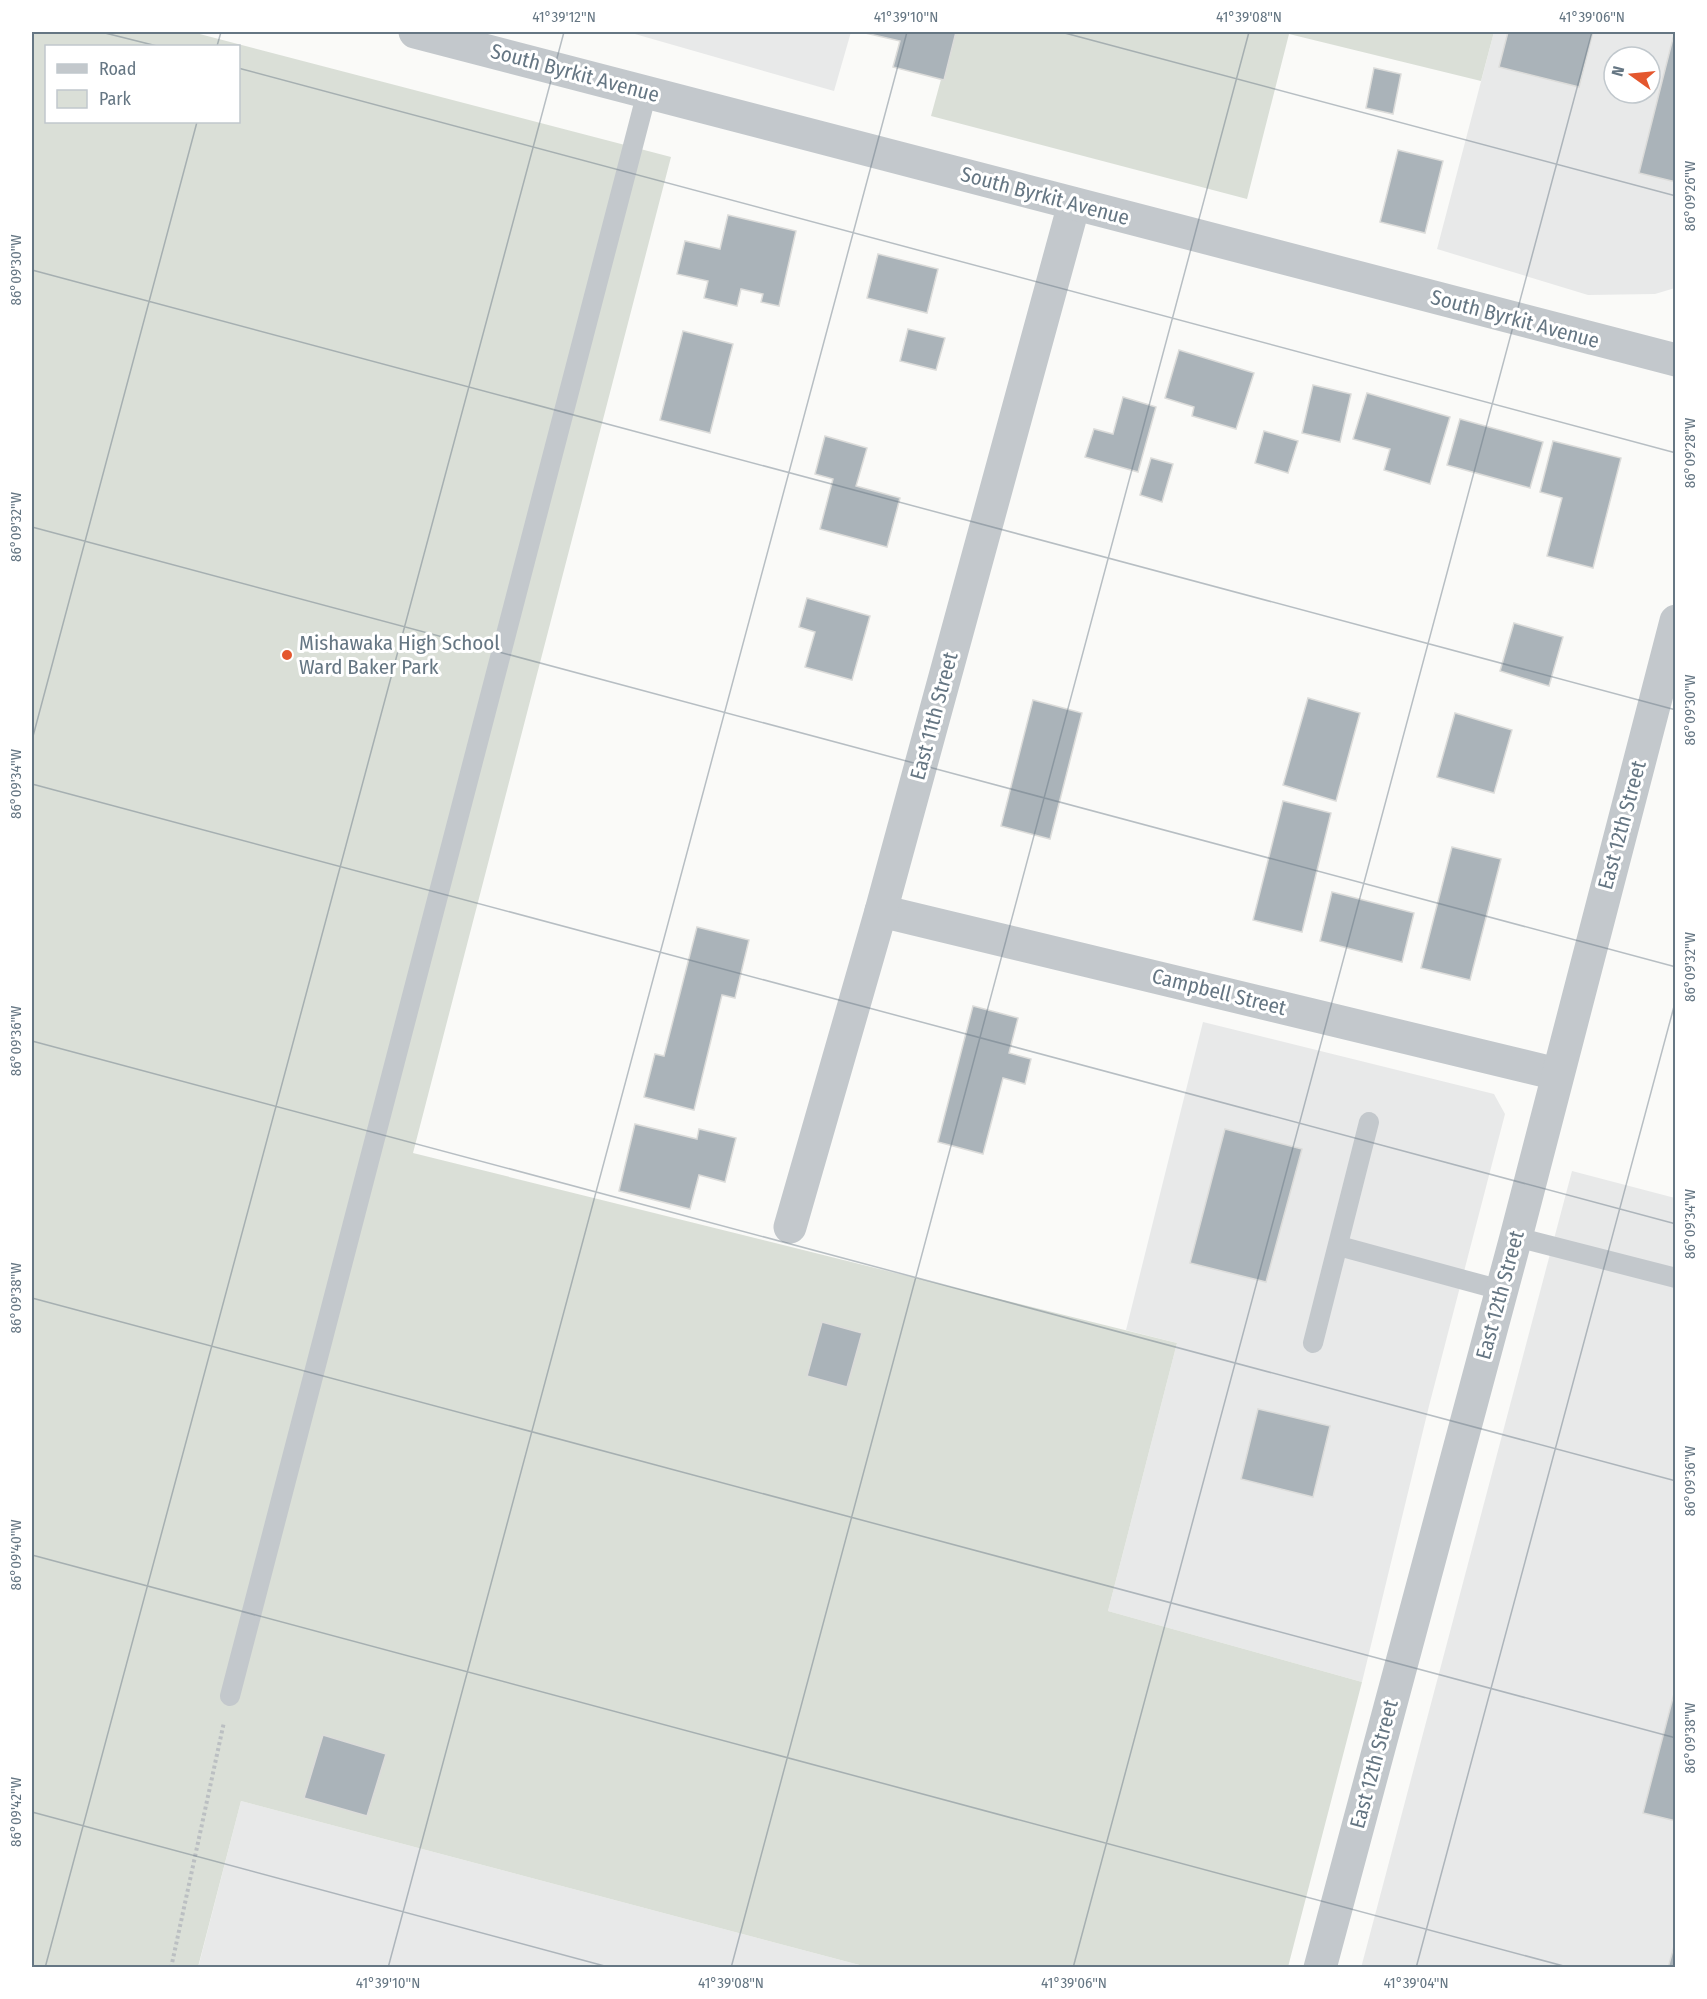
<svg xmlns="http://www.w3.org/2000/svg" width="1707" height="1999" font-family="'Fira Sans Condensed',sans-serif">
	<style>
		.built { fill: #e8e9e9; fill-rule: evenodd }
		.green { fill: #dadfd7; fill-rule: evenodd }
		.building { fill: #aab3b9; stroke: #dcdcda; stroke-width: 1.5 }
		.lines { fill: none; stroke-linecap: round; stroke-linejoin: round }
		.path { stroke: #bbbfc2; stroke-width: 4; stroke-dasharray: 3 3; stroke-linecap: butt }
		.service { stroke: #c3c8cc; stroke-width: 20 }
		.minor { stroke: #c3c8cc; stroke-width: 33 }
		.tertiary { stroke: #c3c8cc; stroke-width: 33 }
		.ticks { fill: none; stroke: #657683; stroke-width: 1.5; stroke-opacity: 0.45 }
		.poi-dot { fill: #e4572e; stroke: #fff; stroke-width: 2 }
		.labels { text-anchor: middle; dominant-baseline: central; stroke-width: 6; stroke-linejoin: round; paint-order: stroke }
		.street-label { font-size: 21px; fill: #657683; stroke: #fff }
		.poi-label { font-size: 21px; fill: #657683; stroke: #fff; text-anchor: start }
		.neatline { fill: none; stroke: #657683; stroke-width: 2 }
		.ticks-label { font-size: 15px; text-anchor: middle; fill: #657683 }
	</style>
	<rect width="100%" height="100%" fill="#fafaf8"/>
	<!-- built -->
	<g class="built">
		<polygon points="628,32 851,32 834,91"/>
		<path d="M 1494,32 L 1675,32 L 1675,288 L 1655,294 L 1588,295 L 1437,249 ZM 1614,57 L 1650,57 L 1650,93 L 1614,93 Z"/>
		<polygon points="1203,1022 1494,1094 1505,1114 1429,1406 1362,1682 1108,1611 1177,1343 1126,1330"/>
		<polygon points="1572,1171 1675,1198 1675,1967 1361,1968"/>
		<polygon points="241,1801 867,1967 198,1968"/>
	</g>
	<!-- green -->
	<g class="green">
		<path d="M 32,32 L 192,32 L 671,157 L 413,1153 L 1177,1343 L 1108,1611 L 1362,1682 L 1288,1967 L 867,1967 L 241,1801 L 198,1967 L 32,1967 ZM 46,46 L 238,46 L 238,122 L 46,122 Z"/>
		<polygon points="954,32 1494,32 1481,81 1289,34 1247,199 931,116"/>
	</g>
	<!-- building -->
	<g class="building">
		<polygon points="861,32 956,32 944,80 893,67 900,41"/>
		<polygon points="1508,32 1593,32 1579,87 1499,67"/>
		<polygon points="1673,38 1676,38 1676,182 1639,173"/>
		<polygon points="1374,68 1401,74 1393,114 1366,108"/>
		<polygon points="1398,150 1443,161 1425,233 1380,222"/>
		<polygon points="728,215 796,231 779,306 761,302 763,294 741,289 737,306 704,298 708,281 677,274 685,241 720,249"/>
		<polygon points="878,254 938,269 927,313 867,298"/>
		<polygon points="908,329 945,338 936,370 900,361"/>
		<polygon points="683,331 733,344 710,433 660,420"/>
		<polygon points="1179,350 1254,373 1236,429 1192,416 1194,407 1165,398"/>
		<polygon points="1313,385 1351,394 1340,442 1302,433"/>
		<polygon points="1367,393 1450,417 1430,484 1384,470 1390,449 1353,439"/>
		<polygon points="1123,397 1156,407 1138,472 1085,457 1094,429 1113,434"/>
		<polygon points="1460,419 1543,442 1530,488 1447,465"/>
		<polygon points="1264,431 1298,441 1288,473 1255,463"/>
		<polygon points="825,436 867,448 856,486 900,498 887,547 820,529 833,479 815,474"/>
		<polygon points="1553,441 1621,458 1593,568 1547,556 1562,498 1540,492"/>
		<polygon points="1151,458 1173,464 1162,502 1140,495"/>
		<polygon points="807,598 870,616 852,680 805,667 815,632 799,627"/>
		<polygon points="1514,623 1563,637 1549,686 1500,671"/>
		<polygon points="1308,698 1360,713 1336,801 1283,785"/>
		<polygon points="1033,700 1082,713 1050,839 1001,826"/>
		<polygon points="1455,713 1512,730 1494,793 1437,777"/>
		<polygon points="1283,801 1331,813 1302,932 1253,920"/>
		<polygon points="1452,847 1501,859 1470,980 1421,968"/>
		<polygon points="1332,892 1414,913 1402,962 1320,941"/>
		<polygon points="697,927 749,940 735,998 722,995 694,1110 644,1097 655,1054 664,1056"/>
		<polygon points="973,1006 1018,1018 1009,1053 1031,1059 1025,1084 1003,1078 983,1154 938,1142"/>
		<polygon points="635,1124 697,1139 699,1129 736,1138 725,1182 699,1175 690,1209 619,1191"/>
		<polygon points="1225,1129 1302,1149 1266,1282 1190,1263"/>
		<polygon points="822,1322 862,1333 847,1387 807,1376"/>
		<polygon points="1258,1409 1330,1426 1313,1497 1241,1479"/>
		<polygon points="1676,1686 1676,1821 1643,1813"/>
		<polygon points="323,1735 386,1754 367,1816 304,1798"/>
		<polygon points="1676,1939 1676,1968 1668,1968"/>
	</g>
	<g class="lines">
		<!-- path -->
		<polyline class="path" points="171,1968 224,1722"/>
		<!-- service -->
		<g class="service">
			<polyline points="1516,1237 1676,1278"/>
			<polyline points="1339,1246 1501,1290"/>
			<polyline points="1313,1343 1369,1122"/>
			<polyline points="230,1696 647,92"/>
		</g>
		<!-- minor -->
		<g class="minor">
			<polyline points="881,911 1557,1074"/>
			<polyline points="790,1227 881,911 1074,204"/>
		</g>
		<!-- tertiary -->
		<g class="tertiary">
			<polyline points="415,32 1676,360"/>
			<polyline points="1320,1968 1516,1237 1676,621"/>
		</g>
	</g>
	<!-- ticks -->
	<path class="ticks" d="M 101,32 L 157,46M 1061,32 L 1676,196M 217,46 L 221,32M 238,68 L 1676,453M 32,270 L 1676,710M 32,527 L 1676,967M 32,740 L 197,122M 32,784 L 1676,1224M 32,1041 L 1676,1481M 32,1298 L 1676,1738M 32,1555 L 1571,1968M 32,1812 L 612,1968M 45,1968 L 564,32M 388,1968 L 907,32M 731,1968 L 1249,32M 1073,1968 L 1592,32M 1416,1968 L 1676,999"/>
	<!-- markers -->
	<circle class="poi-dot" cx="287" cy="655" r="6"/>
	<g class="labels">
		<!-- street labels -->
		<g class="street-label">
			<text transform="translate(575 73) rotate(15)">South Byrkit Avenue</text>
			<text transform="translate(1045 196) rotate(15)">South Byrkit Avenue</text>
			<text transform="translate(1515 319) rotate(15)">South Byrkit Avenue</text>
			<text transform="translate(934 716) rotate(-75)">East 11th Street</text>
			<text transform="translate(1622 825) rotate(-75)">East 12th Street</text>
			<text transform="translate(1219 992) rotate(14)">Campbell Street</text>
			<text transform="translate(1500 1295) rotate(-75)">East 12th Street</text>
			<text transform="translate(1374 1764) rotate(-75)">East 12th Street</text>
		</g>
		<!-- poi labels -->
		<g class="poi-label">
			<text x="299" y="643">Mishawaka High School<tspan x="299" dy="24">Ward Baker Park</tspan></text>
		</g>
	</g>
	<!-- border -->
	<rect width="1707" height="1999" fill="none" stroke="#ffffff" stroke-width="66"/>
	<!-- legend -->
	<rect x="45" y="45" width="195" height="78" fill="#ffffff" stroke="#c1c8cd" stroke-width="1.5"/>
	<rect x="57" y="64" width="30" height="9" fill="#c3c8cc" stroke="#c1c8cd" stroke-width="1.5"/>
	<text x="99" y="75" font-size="18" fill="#657683">Road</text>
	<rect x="57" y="90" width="30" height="18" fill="#dadfd7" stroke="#c1c8cd" stroke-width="1.5"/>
	<text x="99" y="105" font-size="18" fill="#657683">Park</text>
	<!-- north arrow -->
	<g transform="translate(1632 75) rotate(285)"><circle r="28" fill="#ffffff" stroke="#c1c8cd" stroke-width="1.5"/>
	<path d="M0-4.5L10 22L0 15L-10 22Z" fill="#e4572e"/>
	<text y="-9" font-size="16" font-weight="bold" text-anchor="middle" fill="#657683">N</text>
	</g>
	<rect x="33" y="33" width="1641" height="1933" class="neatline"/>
	<g class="ticks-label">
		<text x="564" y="22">41°39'12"N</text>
		<text x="906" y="22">41°39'10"N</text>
		<text x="1249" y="22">41°39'08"N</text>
		<text x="1592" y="22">41°39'06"N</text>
		<text transform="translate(1690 196) rotate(-90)" y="5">86°09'26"W</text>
		<text transform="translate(16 270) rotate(-90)" y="5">86°09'30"W</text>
		<text transform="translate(1690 453) rotate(-90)" y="5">86°09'28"W</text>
		<text transform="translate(16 527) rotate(-90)" y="5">86°09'32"W</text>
		<text transform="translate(1690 710) rotate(-90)" y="5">86°09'30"W</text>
		<text transform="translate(16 784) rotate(-90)" y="5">86°09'34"W</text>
		<text transform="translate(1690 967) rotate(-90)" y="5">86°09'32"W</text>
		<text transform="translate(16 1041) rotate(-90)" y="5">86°09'36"W</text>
		<text transform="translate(1690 1224) rotate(-90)" y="5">86°09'34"W</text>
		<text transform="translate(16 1298) rotate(-90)" y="5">86°09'38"W</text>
		<text transform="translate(1690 1481) rotate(-90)" y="5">86°09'36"W</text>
		<text transform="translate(16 1555) rotate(-90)" y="5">86°09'40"W</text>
		<text transform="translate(1690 1738) rotate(-90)" y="5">86°09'38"W</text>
		<text transform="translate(16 1812) rotate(-90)" y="5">86°09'42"W</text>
		<text x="388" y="1988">41°39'10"N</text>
		<text x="731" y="1988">41°39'08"N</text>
		<text x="1074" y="1988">41°39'06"N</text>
		<text x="1416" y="1988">41°39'04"N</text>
	</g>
</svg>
